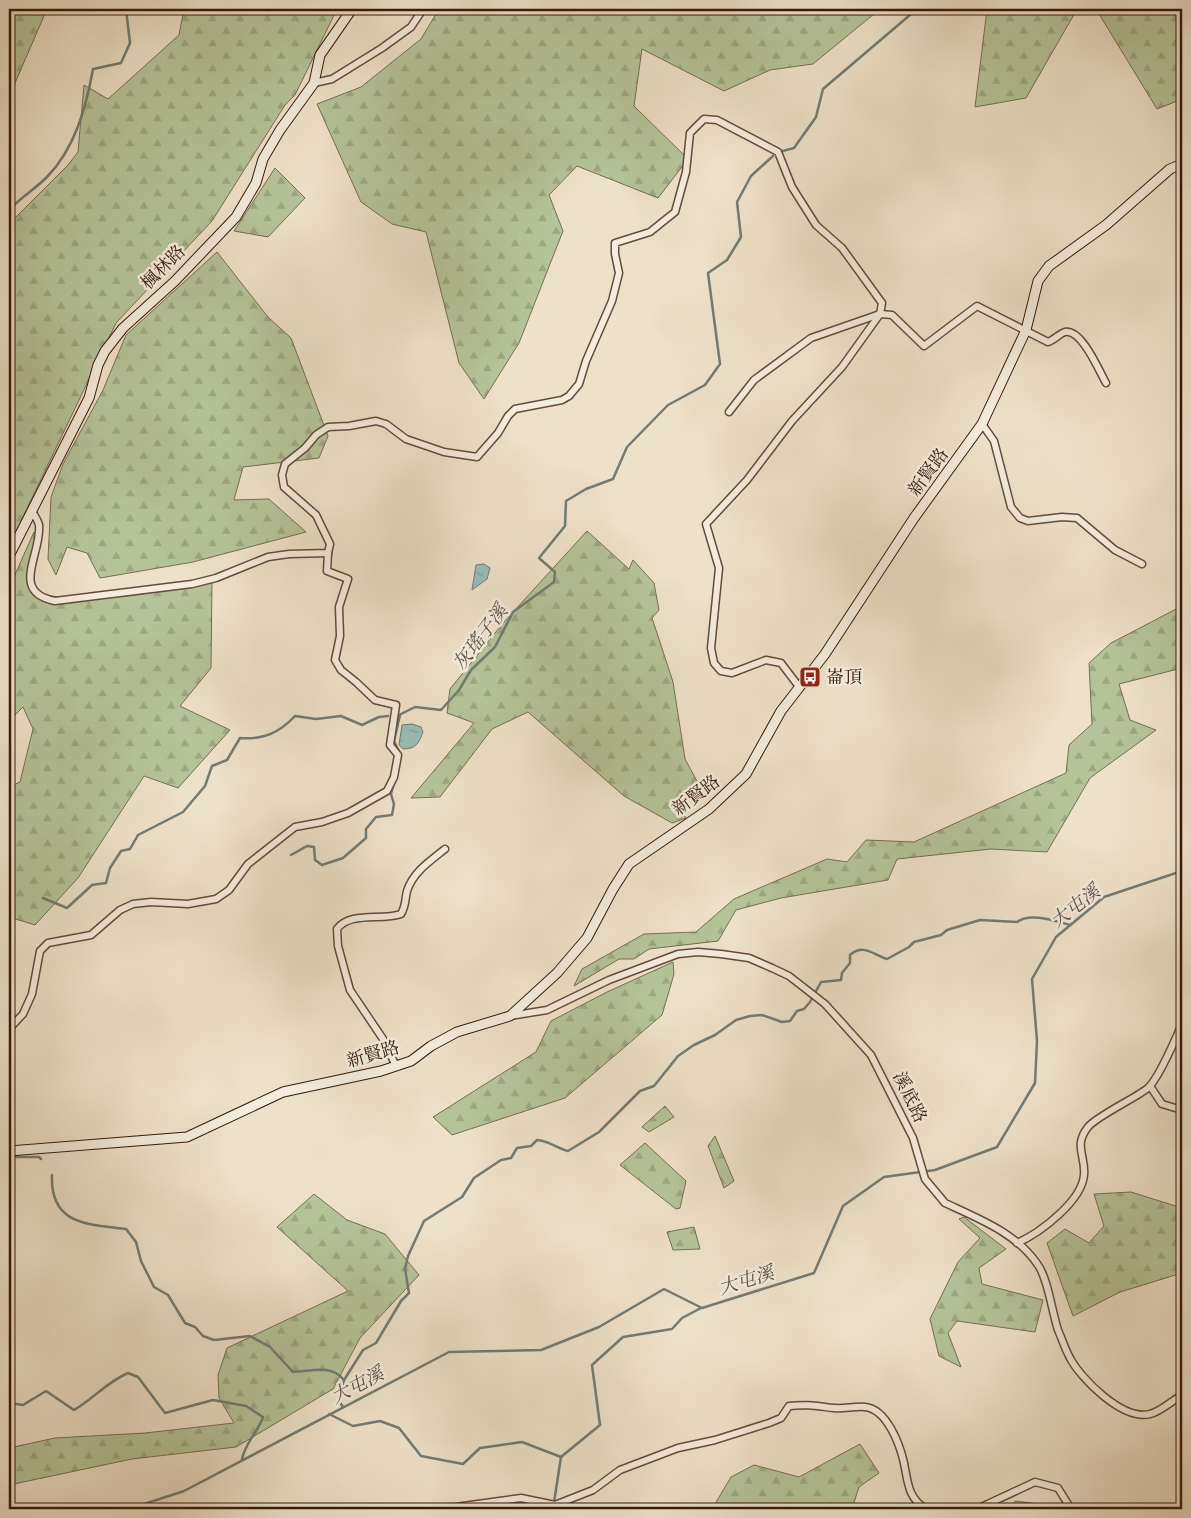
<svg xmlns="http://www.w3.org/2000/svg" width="1191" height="1518" font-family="'Libre Caslon Text','Noto Serif TC',serif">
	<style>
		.forest { fill: url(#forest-firs); stroke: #766e53 }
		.water { fill: url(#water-ripples); stroke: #727b74 }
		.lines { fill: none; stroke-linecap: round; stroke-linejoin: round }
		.stream { stroke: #727b74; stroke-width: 2.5 }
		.street-casing { stroke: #654a3c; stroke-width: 9 }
		.secondary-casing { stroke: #37180d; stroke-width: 11 }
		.street { stroke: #f4ecdc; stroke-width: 6 }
		.secondary { stroke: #f4ecdc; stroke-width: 9 }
		.labels { text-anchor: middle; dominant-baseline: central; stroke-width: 5; stroke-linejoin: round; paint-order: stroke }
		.street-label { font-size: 18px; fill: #37180d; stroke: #f4ecdc }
		.poi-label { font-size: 18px; fill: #37180d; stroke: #f4ecdc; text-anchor: start }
		.water-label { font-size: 19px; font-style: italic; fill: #595249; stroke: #f4ecdc }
	</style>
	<defs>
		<pattern id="forest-firs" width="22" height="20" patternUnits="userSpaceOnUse" patternTransform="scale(1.25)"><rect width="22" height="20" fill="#b5c399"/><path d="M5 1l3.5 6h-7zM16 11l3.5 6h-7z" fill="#9ca783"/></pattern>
		<pattern id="water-ripples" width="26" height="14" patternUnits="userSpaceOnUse" patternTransform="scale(1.25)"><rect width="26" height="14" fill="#99bdb8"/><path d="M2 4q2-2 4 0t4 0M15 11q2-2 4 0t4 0" fill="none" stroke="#84a29d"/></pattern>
	</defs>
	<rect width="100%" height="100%" fill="#eee1c9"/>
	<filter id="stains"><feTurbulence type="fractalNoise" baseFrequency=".004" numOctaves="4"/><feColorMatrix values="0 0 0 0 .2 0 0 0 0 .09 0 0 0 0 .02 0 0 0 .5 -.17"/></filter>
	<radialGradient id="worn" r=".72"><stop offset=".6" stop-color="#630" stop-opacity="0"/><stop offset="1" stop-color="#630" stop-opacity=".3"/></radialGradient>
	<!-- forest -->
	<g class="forest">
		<polygon points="9,9 47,9 9,97"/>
		<polygon points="184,9 337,9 295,95 285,105 212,221 116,323 9,546 9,224 68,165 78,152 84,85 108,99 179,35"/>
		<polygon points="439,9 880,9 813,64 770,70 724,91 642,49 634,106 688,159 658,198 577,166 549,195 563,231 519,343 484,399 459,363 426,232 392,224 361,202 317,104 361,87 421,39"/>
		<polygon points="987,9 1075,9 1076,11 1026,98 975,107"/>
		<polygon points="1096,9 1182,9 1182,99 1157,109"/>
		<polygon points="275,168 305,198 268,237 234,231"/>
		<polygon points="217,252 268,317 291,338 328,436 319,458 243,467 234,500 269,499 306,532 193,562 100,578 87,553 67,547 56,575 48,559 51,497 63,464 103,390 126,335"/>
		<polygon points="587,531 629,569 633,560 654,583 659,610 652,618 673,682 685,759 698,783 674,800 686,818 672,823 624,796 528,712 492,729 440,797 411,798 474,723 447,713 450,689 504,622"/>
		<polygon points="34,532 34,594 69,598 212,581 211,668 180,706 230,730 178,788 144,776 78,878 35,925 9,917 9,787 20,782 33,729 23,707 9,721 9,588"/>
		<polygon points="1182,606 1182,668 1119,684 1130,720 1156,730 1090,778 1047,852 991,849 897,859 888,880 781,898 736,910 718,941 649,949 634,959 619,959 574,986 582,969 644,934 696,932 734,899 827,859 847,862 866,840 914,842 1066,773 1069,745 1092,724 1089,663 1111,643"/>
		<polygon points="673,962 674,974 662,1015 565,1098 452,1135 433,1117 536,1052 551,1021 607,992"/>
		<polygon points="665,1106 674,1117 649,1132 642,1127"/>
		<polygon points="715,1136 734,1181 724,1188 708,1146"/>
		<polygon points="645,1143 686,1181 680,1208 676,1209 620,1165"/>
		<polygon points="1131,1192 1182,1208 1182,1273 1120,1292 1073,1316 1047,1243 1065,1229 1089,1243 1104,1226 1094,1194"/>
		<polygon points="314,1194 347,1220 385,1234 419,1275 360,1338 333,1389 236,1447 132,1459 9,1485 9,1448 55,1438 145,1433 234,1423 219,1398 218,1375 227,1348 348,1291 277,1227"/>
		<polygon points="964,1217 1006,1249 979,1268 982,1284 1043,1300 1035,1332 957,1321 948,1333 961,1367 939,1356 930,1319 958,1262 980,1238 959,1219"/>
		<polygon points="694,1227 700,1249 673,1250 667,1232"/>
		<polygon points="860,1444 879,1473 859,1487 852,1509 712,1509 731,1477 754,1465 799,1477"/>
		<polygon points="1015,1501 1055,1506 1056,1509 1010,1509"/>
	</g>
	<!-- water -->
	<g class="water">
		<polygon points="484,564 490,568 487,579 472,590 476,565"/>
		<path d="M 412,724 L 421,727 L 423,732 C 419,743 416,749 403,749 L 399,745 L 402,725 Z"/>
	</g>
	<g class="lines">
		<!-- stream -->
		<g class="stream">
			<polyline points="779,152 794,148 816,117 823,89 917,9"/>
			<path d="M 9,210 C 20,198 35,189 47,177 C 75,148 86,108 93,69 L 121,63 L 130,43 L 126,9"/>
			<polyline points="399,715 415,707 441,710 459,690 471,670 495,647 513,612 554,582 555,572 539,558 565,526 566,501 586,489 613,479 627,447 668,405 705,385 720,364 708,273 727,260 741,237 737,202 751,176 773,156"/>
			<polyline points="291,855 307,846 314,847 315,860 322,865 343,858 366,838 366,829 376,817 392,815 394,804 391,794 401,756 394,741 400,715"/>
			<path d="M 43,898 L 67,908 L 92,885 L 106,883 L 110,868 L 121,851 L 130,849 L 138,835 L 183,812 L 205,786 L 212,766 L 227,760 L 240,738 C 263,740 279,733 295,716 L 316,719 L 341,716 L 362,725 L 379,717 L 388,716"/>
			<polyline points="9,1157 39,1157 41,1159"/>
			<path d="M 52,1175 C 50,1225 87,1224 126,1229 L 136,1242 L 141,1261 L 154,1287 L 168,1295 L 185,1323 L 195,1327 L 203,1336 L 214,1340 L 250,1336 L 270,1347 L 293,1372 C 312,1371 331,1364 344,1380 L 339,1401 L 343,1407"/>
			<path d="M 344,1380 L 363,1350 L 376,1343 L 401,1301 L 409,1293 L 405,1269 L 408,1256 L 424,1221 L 462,1197 L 474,1178 L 501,1160 L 511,1158 L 517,1148 L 531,1146 L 537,1140 C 549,1141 557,1148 568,1151 L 599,1132 L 640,1091 L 654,1086 L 678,1056 L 694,1045 L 715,1035 L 736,1020 L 750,1016 L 762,1015 L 782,1022 L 790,1021 L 797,1011 L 804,1009 L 810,1002 L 821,982 L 841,980 L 842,973 L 850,963 L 850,955 C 864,943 873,955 887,959 L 909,947 L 914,942 L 941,935 L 947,930 L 980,920 L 1017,922 C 1030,912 1055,921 1070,925"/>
			<path d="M 9,1403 L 23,1405 L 46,1391 L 74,1410 C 93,1399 107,1382 128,1373 L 138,1377 L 165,1413 L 213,1400 L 246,1406 L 263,1417 C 258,1432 245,1443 242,1459"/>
			<polyline points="329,1414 353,1426 380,1421 399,1428 421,1456 463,1464 480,1448 522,1442 561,1457"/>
			<polyline points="129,1509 184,1491 449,1352 541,1350 599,1327 664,1289 702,1308 814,1273 843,1206 884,1177 935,1170 997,1147 1035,1083 1037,1041 1032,979 1056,937 1104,897 1182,871"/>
			<polyline points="553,1509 561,1457 600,1425 592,1365 623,1337 672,1329 682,1318 701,1308"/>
		</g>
		<!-- street casing -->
		<g class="street-casing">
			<g id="street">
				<polyline points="314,83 332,79 382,48 411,27 423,9"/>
				<path d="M 729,412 L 754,380 L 811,338 L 880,314 L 892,315 L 924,346 L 977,306 L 1048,342 C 1054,340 1059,334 1065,332 C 1082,329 1099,371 1106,383"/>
				<polyline points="982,424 994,441 1011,507 1020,518 1028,521 1062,517 1077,518 1115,550 1142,564"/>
				<path d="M 32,511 C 34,515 38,520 39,525 C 42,554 9,592 55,601 L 192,584 L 216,578 L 268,557 L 289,554 L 328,553 L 330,544 L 316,515 L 284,487 L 282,475 L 285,464 L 305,448 L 316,435 L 328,427 L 349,426 L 376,421 L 386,424 L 406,439 L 444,452 L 477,457 L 498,433 L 508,416 L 515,409 L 562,400 L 569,396 L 579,384 L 586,361 L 612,301 L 619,273 L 615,254 L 615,243 L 650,232 L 675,212 L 686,172 L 690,133 L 704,119 L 717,120 L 778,152 L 792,187 L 816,225 L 842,248 L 882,303 L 880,314 L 842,367 L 792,421 L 747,480 L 706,524 L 719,568 L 711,648 L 714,663 L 721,671 L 732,673 L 766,660 L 781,663 L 800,688"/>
				<path d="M 510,1016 L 547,1010 L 609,980 L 678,954 L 698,952 L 721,954 L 749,958 L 772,968 L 789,976 L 825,1004 L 871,1055 L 913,1138 L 925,1179 L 945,1203 C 977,1218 1017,1233 1038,1265 C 1048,1279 1052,1312 1058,1330 C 1062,1339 1065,1349 1070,1358 C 1081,1379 1123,1421 1150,1414 C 1160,1412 1173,1400 1182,1395"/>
				<polyline points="9,1029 23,1014 32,994 40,951 48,943 91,935 120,910 133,904 151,902 188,904 216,899 229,890 248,864 295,827 322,822 348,813 387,791 394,777 398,755 390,745 396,705 375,700 356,682 341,670 335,660 340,636 339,607 348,579 327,571 328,553"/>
				<path d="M 396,1066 L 383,1039 L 350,990 L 338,946 L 337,929 C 350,911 382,921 401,914 C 406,906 405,899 407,891 C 413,872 430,861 445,849"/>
				<polyline points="1150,1086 1162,1104 1182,1110"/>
				<path d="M 1017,1243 C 1040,1233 1082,1201 1084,1175 C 1086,1156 1073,1146 1088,1127 C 1097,1116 1134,1099 1148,1088 C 1158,1079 1176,1038 1182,1024"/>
				<polyline points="1182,1430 1182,1437"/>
				<path d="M 416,1509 L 456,1507 L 521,1498 L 555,1505 L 593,1490 L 620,1470 L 678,1448 L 715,1440 L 769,1423 L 781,1418 L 789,1406 C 808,1404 816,1406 834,1408 C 844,1409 855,1406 865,1407 C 887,1409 900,1445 904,1463 C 908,1483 908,1498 926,1509"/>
				<polyline points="977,1509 1035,1482 1058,1488 1071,1509"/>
			</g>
		</g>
		<!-- secondary casing -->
		<g class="secondary-casing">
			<g id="secondary">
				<polyline points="9,556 89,398 98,365 105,351 123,328 175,281 236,217 256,183 263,159 280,130 314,83 320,55 352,9"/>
				<polyline points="9,1151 187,1137 283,1092 381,1071 411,1061 431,1046 457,1032 510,1016 557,973 587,938 613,889 629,864 709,809 746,774 781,711 825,654 914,518 982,424 1026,330 1038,281 1049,266 1106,225 1170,169 1182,164"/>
			</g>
		</g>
		<!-- street -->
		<use href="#street" class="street"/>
		<!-- secondary -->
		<use href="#secondary" class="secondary"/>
	</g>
	<!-- icons -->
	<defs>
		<g id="bus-square" transform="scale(1.125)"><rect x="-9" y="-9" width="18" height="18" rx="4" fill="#8f2418" stroke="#f4ecdc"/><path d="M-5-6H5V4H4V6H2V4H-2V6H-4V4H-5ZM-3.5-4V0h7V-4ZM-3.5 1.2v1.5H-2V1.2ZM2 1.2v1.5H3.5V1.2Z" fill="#fff"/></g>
	</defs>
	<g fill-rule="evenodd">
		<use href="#bus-square" x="810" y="677"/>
	</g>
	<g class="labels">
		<!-- street labels -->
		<g class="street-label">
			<text transform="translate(163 267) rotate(-45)">楓林路</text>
			<text transform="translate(928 472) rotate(-54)">新賢路</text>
			<text transform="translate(696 795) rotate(-37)">新賢路</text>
			<text transform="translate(373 1054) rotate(-16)">新賢路</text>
			<text transform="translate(910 1097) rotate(64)">溪底路</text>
		</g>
		<!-- poi labels -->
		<g class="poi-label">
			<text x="826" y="677">崙頂</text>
		</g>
		<!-- water labels -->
		<g class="water-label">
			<text transform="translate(480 637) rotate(-53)">灰瑤子溪</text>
			<text transform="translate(1075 906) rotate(-38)">大屯溪</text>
			<text transform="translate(746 1280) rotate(-17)">大屯溪</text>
			<text transform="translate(357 1385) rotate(-28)">大屯溪</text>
		</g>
	</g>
	<!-- margin -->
	<rect width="1191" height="1518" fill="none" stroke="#eee1c9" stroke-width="30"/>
	<rect x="10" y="10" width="1171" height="1498" fill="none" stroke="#37180d" stroke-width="2.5"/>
	<rect x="15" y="15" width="1161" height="1488" fill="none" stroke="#37180d"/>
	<rect width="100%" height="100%" filter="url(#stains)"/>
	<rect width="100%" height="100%" fill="url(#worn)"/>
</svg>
